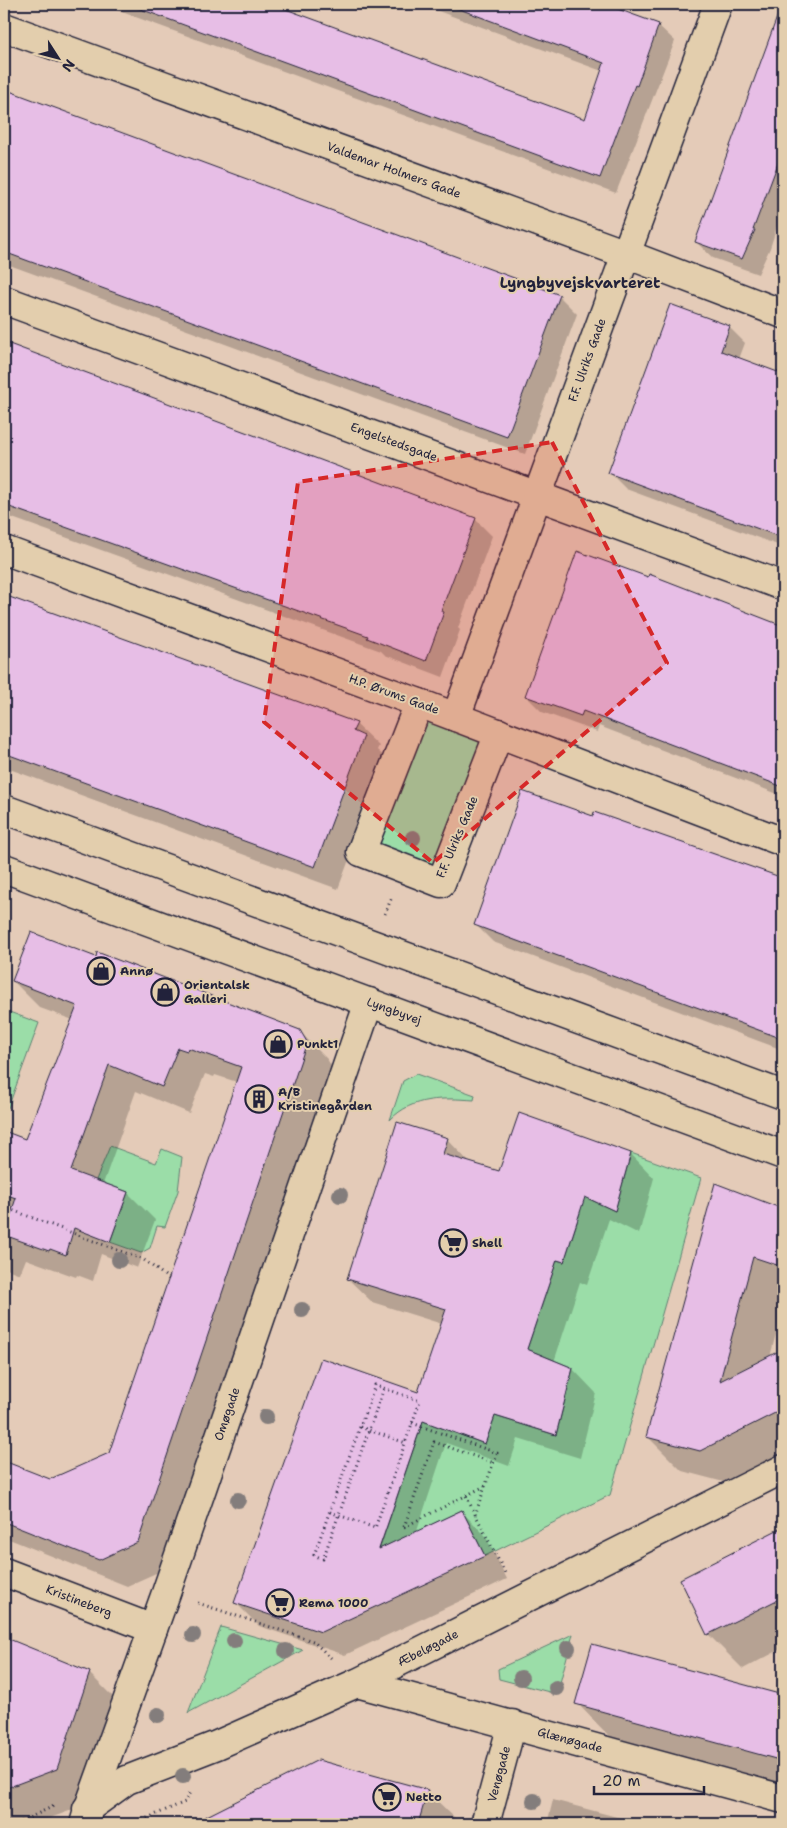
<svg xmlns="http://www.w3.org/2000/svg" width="787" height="1828" font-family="'Shantell Sans',sans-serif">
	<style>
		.green { fill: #9bdda8; stroke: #5e8072 }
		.shadow { fill: #0003 }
		.building { fill: #e7bee6; stroke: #22223b }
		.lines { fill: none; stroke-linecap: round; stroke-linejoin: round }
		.street-casing { stroke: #22223b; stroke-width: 31 }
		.secondary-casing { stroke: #22223b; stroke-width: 31 }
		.path { stroke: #22223b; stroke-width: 3; stroke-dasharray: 1 4; stroke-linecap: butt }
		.street { stroke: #e3cead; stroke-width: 28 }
		.secondary { stroke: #e3cead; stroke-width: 28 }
		.tree { fill: #837d7c }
		.marked { fill: #d62828; fill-opacity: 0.2; stroke: #d62828; stroke-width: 4; stroke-dasharray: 10 6; stroke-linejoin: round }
		.labels { text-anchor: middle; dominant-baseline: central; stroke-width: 4; stroke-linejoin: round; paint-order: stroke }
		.street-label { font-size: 12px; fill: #22223b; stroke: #e3cead }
		.poi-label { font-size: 12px; font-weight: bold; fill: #22223b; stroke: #e3cead; text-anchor: start }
		.quarter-label { font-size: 15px; font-weight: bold; fill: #22223b; stroke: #e3cead }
	</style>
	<rect width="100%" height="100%" fill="#e4cbb8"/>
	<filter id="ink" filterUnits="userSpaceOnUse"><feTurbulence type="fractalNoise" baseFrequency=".02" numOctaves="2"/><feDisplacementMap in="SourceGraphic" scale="10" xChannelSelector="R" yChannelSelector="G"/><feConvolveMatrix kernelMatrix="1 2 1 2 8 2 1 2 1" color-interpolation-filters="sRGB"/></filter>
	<g filter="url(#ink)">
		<!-- green -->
		<g class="green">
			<polygon points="419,716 487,743 437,871 369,845"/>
			<polygon points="4,1010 39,1023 8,1108 4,1107"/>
			<path d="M 416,1074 L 475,1095 L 474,1100 C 443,1098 413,1096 390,1120 L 403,1081 Z"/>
			<polygon points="110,1146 156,1163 162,1149 182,1157 178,1191 165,1227 157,1226 150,1248 141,1253 110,1242 128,1192 96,1180"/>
			<polygon points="631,1153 701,1178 610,1495 485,1556 462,1510 379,1550 423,1421 485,1444 495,1416 556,1435 573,1368 527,1349 557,1260 564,1262 580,1213 572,1191 615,1211"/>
			<polygon points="221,1627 303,1650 188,1713"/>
			<polygon points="573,1634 557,1694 499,1679 498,1669"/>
		</g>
		<!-- shadow -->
		<g class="shadow">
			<polygon points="100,4 268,4 586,121 602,71 419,4 600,4 658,25 675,41 616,193"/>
			<polygon points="772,34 783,38 783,208 770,248 758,274 713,258 696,242"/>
			<polygon points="4,91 559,296 577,314 525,454 4,263"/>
			<polygon points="729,327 745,343 739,359 783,375 783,547 626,489 610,473"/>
			<polygon points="4,344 475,519 492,536 458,628 460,630 443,677 385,655 381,651 4,515"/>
			<polygon points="649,576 783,627 783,796 599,726 597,732 542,712 526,696"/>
			<polygon points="4,596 356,724 379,746 377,750 387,759 338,889 4,767"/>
			<polygon points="595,814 783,880 783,1050 493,942 476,925 594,817"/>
			<polygon points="97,958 299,1031 327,1059 334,1070 165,1569 127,1586 4,1537 4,1462 50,1481 110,1454 237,1082 215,1075 214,1077 205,1074 189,1113 136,1091 103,1184 128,1193 155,1220 137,1268 101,1254 93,1281 77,1275 76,1277 26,1259 20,1274 4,1268 4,1132 26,1141 73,1020 40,1008 13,981"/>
			<polygon points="447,1139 470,1163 499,1173 631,1154 654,1178 639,1234 609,1219 587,1285 580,1282 554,1362 573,1369 596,1393 580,1458 518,1439 509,1466 446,1443 416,1534 462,1512 485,1535 507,1579 345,1655 259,1626 236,1603 419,1393 442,1324 372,1302 348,1279"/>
			<polygon points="716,1185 783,1210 783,1306 770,1357 783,1350 783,1461 735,1485 682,1471 648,1437"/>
			<polygon points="783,1528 783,1648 743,1669 708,1634 681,1579"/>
			<polygon points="4,1638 89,1673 124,1708 91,1803 34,1824 4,1824"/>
			<polygon points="593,1646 783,1696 783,1785 611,1738 577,1703"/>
			<polygon points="318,1761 427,1791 457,1820 456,1824 194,1824"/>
			<polygon points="553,1800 643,1824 547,1824"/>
		</g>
		<!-- building -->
		<g class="building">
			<polygon points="136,4 272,4 585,119 604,63 454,7 455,4 604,4 659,24 637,86 635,85 600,178 135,7"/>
			<polygon points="780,9 783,10 783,150 753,230 755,230 742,259 695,242"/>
			<polygon points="4,89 560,295 507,437 4,252"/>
			<polygon points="670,304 730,326 721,351 783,374 783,538 608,473"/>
			<polygon points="4,342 476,518 441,611 444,612 426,661 367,638 368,636 4,505"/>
			<polygon points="577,551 648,577 649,574 783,626 783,787 583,711 581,716 525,696"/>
			<polygon points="4,595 357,723 353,731 364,736 315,867 4,753"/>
			<polygon points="522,791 593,816 594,812 783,878 783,1039 474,925"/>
			<polygon points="31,932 96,957 97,952 300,1030 307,1042 138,1542 99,1560 4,1522 4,1461 50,1479 109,1453 241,1067 188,1048 187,1051 178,1048 162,1087 109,1065 71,1171 128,1192 110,1242 74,1228 66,1255 50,1249 49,1251 4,1235 16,1198 4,1194 4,1131 25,1139 77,1006 12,981"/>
			<polygon points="519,1113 631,1153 615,1211 585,1197 564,1262 557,1260 527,1349 573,1368 556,1435 495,1416 485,1444 423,1421 379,1549 462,1510 485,1556 321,1632 234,1603 321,1358 418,1392 446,1309 347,1279 397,1122 448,1138 443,1154 499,1171"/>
			<polygon points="715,1183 783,1209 783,1267 753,1257 720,1381 783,1349 783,1409 700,1451 646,1437"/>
			<polygon points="783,1527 783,1597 707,1635 680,1579"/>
			<polygon points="4,1637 90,1672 57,1769 4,1789"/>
			<polygon points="592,1644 783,1695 783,1761 575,1704"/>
			<polygon points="318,1760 428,1790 418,1824 191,1824"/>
		</g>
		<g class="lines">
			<!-- street casing -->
			<g class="street-casing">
				<g id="street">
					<polyline points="4,27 626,254 783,314"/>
					<polyline points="4,300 783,586"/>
					<polyline points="4,550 419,703 783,842"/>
					<polyline points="419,703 361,852 441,883 499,733"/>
					<polyline points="456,717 718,4"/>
					<polyline points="4,1572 153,1629"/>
					<polyline points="357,1683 783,1799"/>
					<polyline points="87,1809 127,1780 217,1745 357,1683 783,1469"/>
					<polyline points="84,1824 89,1807 166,1593 369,1002"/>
					<polyline points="485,1824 512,1724"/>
				</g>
			</g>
			<!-- secondary casing -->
			<g class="secondary-casing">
				<g id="secondary">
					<polyline points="4,809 783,1095"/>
					<polyline points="4,868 783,1155"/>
				</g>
			</g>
			<!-- path -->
			<g class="path">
				<polyline points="385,914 391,899"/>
				<polyline points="4,1207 144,1260 169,1279"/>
				<polyline points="412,1423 497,1453 475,1515"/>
				<polyline points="360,1427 406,1443"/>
				<polyline points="466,1496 505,1573"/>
				<polyline points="330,1512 375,1528 420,1401 375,1385 314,1555 323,1559 384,1388"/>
				<polyline points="404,1527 434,1442 494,1463"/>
				<polyline points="404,1527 485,1486"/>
				<polyline points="198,1603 313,1641 331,1658"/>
				<polyline points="16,1824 56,1805"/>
				<polyline points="133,1824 185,1802 191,1790"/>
			</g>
			<!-- street -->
			<use href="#street" class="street"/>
			<!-- secondary -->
			<use href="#secondary" class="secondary"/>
		</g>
		<!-- trees -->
		<g class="tree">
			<circle cx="413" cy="838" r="8"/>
			<circle cx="340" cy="1195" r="8"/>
			<circle cx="119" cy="1260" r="8"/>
			<circle cx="302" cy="1310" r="8"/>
			<circle cx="266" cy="1417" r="8"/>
			<circle cx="238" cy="1500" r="8"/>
			<circle cx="193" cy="1635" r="8"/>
			<circle cx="234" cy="1641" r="8"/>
			<circle cx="568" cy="1648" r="8"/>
			<circle cx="286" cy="1651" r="8"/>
			<circle cx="521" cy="1678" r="8"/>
			<circle cx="556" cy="1688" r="8"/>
			<circle cx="158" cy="1715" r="8"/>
			<circle cx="183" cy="1776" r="8"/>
			<circle cx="534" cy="1801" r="8"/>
		</g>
	</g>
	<!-- marked area -->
	<path class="marked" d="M 552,442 L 667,663 L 433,863 L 264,722 L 298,482 Z"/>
	<!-- icons -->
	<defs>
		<g id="shop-ring" transform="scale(1.4375)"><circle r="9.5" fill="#e3cead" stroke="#22223b" stroke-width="1.5"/><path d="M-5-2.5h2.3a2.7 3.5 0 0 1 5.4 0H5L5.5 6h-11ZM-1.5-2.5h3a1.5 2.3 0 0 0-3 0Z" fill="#22223b"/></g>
		<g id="building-ring" transform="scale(1.4375)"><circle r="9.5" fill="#e3cead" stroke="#22223b" stroke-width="1.5"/><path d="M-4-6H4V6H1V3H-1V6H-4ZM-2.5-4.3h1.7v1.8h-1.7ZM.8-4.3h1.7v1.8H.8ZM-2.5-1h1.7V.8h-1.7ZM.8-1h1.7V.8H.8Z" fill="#22223b"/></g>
		<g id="supermarket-ring" transform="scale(1.4375)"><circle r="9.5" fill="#e3cead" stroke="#22223b" stroke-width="1.5"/><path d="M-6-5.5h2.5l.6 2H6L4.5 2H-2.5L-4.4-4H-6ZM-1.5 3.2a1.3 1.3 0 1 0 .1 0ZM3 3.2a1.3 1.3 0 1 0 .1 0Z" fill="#22223b"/></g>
	</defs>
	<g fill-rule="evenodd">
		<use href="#shop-ring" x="101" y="971"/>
		<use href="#shop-ring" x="165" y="992"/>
		<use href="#shop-ring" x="278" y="1044"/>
		<use href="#building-ring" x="259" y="1099"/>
		<use href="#supermarket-ring" x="453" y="1243"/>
		<use href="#supermarket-ring" x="280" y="1603"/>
		<use href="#supermarket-ring" x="387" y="1797"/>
	</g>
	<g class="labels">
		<!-- street labels -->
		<g class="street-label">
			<text transform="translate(394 170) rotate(20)">Valdemar Holmers Gade</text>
			<text transform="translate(587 360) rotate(-70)">F.F. Ulriks Gade</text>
			<text transform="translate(394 442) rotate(20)">Engelstedsgade</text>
			<text transform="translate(394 694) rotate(20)">H.P. Ørums Gade</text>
			<text transform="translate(457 837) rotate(-67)">F.F. Ulriks Gade</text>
			<text transform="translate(394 1011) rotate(20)">Lyngbyvej</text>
			<text transform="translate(227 1414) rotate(-71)">Omøgade</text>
			<text transform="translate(79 1601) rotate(21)">Kristineberg</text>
			<text transform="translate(428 1648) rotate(-27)">Æbeløgade</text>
			<text transform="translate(570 1740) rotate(15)">Glænøgade</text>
			<text transform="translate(499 1774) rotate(-75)">Venøgade</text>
		</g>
		<!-- poi labels -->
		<g class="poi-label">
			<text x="120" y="971">Annø</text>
			<text x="184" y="985">Orientalsk<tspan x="184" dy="14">Galleri</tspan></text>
			<text x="297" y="1044">Punkt1</text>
			<text x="278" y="1092">A/B<tspan x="278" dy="14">Kristinegården</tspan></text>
			<text x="472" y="1243">Shell</text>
			<text x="299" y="1603">Rema 1000</text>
			<text x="406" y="1797">Netto</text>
		</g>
		<!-- quarter labels -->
		<g class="quarter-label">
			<text x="580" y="283">Lyngbyvejskvarteret</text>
		</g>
	</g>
	<!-- margin -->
	<rect width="787" height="1828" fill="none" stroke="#e3cead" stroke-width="20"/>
	<rect x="10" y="10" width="767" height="1808" fill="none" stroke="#22223b" stroke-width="2" filter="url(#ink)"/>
	<!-- north arrow -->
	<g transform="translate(58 58) rotate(126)" stroke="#e3cead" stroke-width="4" paint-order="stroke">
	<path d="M0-4L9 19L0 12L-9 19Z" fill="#22223b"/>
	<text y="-8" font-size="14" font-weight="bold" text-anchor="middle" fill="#22223b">N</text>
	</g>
	<!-- scale -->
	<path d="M594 1786v8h110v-8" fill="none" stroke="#22223b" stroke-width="2.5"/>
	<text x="602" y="1786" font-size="15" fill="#22223b" stroke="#e3cead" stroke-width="4" paint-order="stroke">20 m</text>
</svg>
